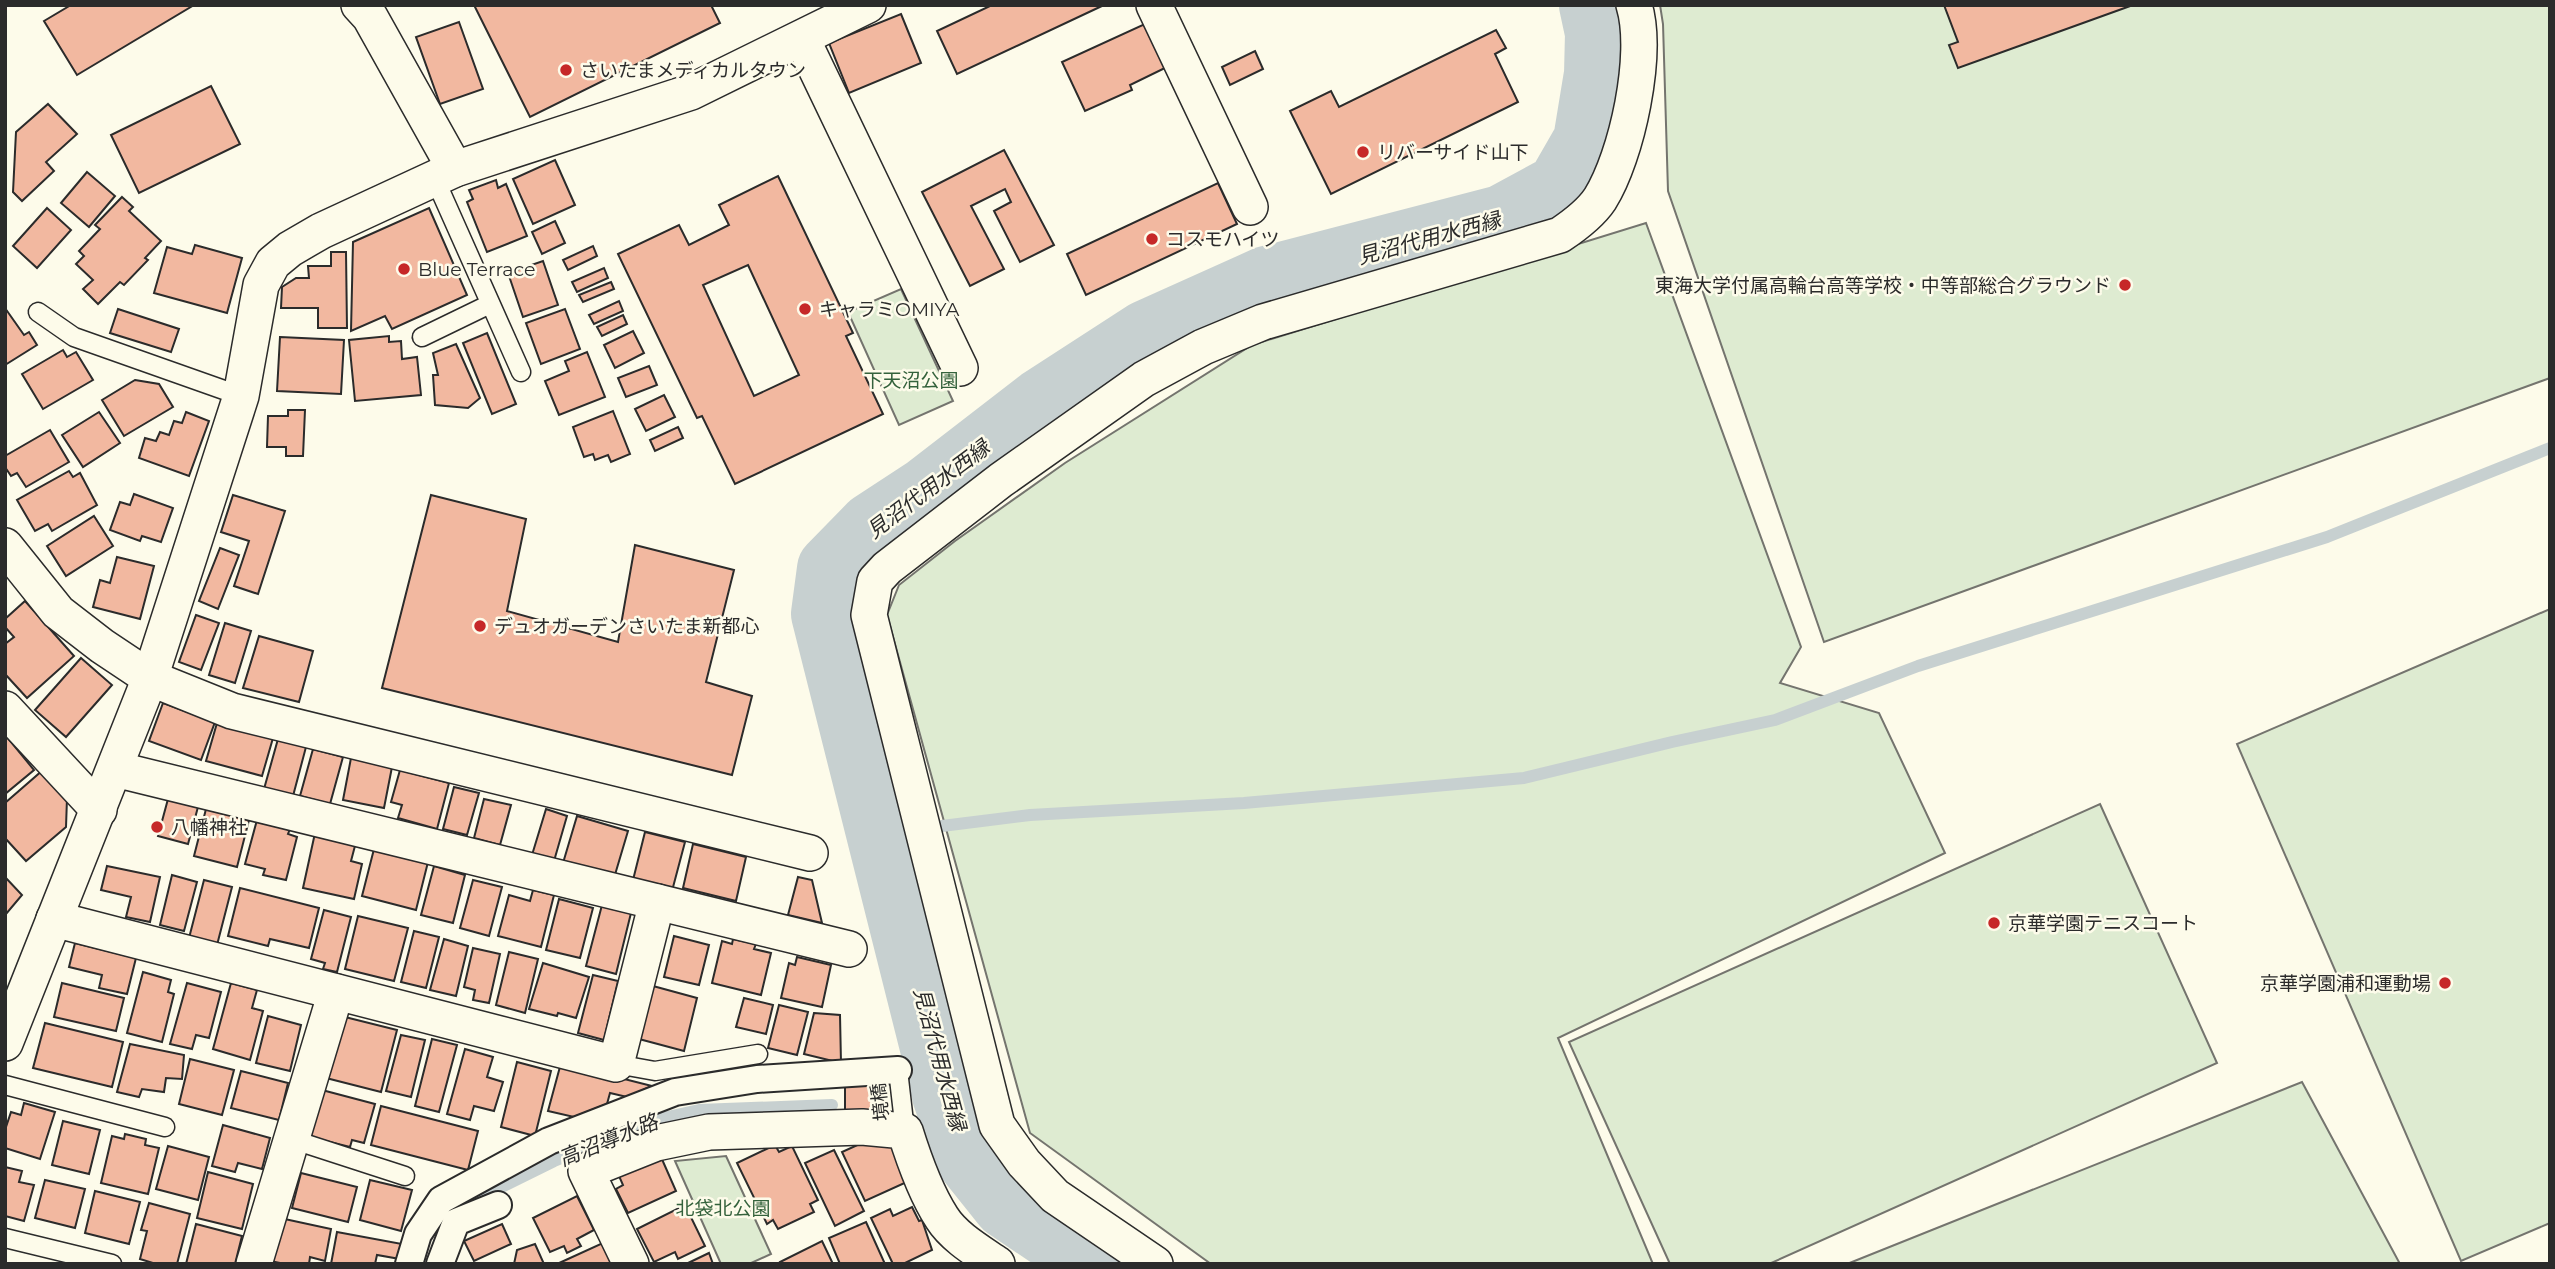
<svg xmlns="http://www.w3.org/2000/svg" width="2555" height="1269" font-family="Montserrat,'Noto Sans JP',sans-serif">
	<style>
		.green { fill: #deebd1; stroke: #74746e; stroke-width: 2 }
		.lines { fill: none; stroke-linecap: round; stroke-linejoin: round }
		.stream { stroke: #c7d0d0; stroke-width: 12 }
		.river { stroke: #c7d0d0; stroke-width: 70 }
		.building { fill: #f2b8a0; stroke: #2b2b2b; stroke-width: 2; fill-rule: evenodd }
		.service-casing { stroke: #2b2b2b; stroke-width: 21 }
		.pedestrian-casing { stroke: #2b2b2b; stroke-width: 30 }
		.minor-casing { stroke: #2b2b2b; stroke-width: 38 }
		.service { stroke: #fdfbea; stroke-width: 18 }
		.pedestrian { stroke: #fdfbea; stroke-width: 26 }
		.minor { stroke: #fdfbea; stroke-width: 35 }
		.poi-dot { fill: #c62828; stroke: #fdfbea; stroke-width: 2.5 }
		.labels { text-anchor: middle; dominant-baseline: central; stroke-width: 5; stroke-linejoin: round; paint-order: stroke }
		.poi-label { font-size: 19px; fill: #2b2b2b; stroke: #fdfbea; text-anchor: start }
		.park-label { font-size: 19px; fill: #34623c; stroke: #fdfbea }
		.street-label { font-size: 19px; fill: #2b2b2b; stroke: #fdfbea }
		.water-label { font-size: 21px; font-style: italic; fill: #2b2b2b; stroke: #fdfbea }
	</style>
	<rect width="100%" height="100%" fill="#fdfbea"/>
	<!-- green -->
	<g class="green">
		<polygon points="1660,5 2550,5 2550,378 1824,642 1668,191 1663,24"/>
		<polygon points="1646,223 1801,647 1780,683 1879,713 1945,853 1558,1038 1653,1264 1211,1264 1030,1133 887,615 899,585 955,541 1065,463 1252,345"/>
		<polygon points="901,289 953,401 899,425 848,312"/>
		<polygon points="2550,609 2550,1223 2461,1261 2237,744"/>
		<polygon points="2100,804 2217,1063 1769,1264 1670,1264 1569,1042"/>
		<polygon points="2302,1082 2400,1264 1847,1264"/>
		<polygon points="726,1156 771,1254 749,1264 721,1264 675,1161"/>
	</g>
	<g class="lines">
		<!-- stream -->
		<g class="stream">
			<polyline points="942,826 1030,815 1244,803 1524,778 1672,742 1775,720 1918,666 2327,537 2550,448"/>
			<polyline points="919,1099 947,1095"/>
			<polyline points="458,1210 475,1200 554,1161 654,1120 699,1110 832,1105"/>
		</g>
		<!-- river -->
		<polyline class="river" points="1096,1264 1007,1204 967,1154 947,1095 826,614 832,569 873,527 928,491 1042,403 1147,335 1267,281 1502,220 1561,188 1588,141 1599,74 1600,33 1594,5"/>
	</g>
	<!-- building -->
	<g class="building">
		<polygon points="71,5 194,5 77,75 44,21"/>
		<polygon points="474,5 711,5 720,23 530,117"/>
		<polygon points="992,5 1104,5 957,74 937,31"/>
		<polygon points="1944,5 2133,5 1958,68 1949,45 1958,42"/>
		<polygon points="901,14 921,63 849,93 829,43"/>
		<polygon points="459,22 483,89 440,104 416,37"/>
		<polygon points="1147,23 1167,67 1130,85 1132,90 1085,111 1062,62"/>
		<polygon points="1496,30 1506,48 1495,54 1518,102 1331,194 1290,111 1331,91 1339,107"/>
		<polygon points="1255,51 1263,69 1230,85 1222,67"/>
		<polygon points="211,86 240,144 139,193 111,135"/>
		<polygon points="48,104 77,134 46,162 54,171 22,201 13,192 16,132"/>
		<polygon points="1004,150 1054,245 1020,262 994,211 1011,202 1005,189 971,206 1004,269 970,286 922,192"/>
		<polygon points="555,160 575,205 533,224 513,179"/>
		<polygon points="87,172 115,196 89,227 61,203"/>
		<path d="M 778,176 L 853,333 L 846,336 L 883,414 L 735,484 L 702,416 L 697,418 L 618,254 L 679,225 L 689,245 L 729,225 L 719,205 ZM 748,265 L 799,375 L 754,396 L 703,285 Z"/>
		<polygon points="496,180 498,188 506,184 527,236 487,252 467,202 473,199 469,190"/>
		<polygon points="1218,183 1237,224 1086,295 1067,254"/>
		<polygon points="122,197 133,207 129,211 161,241 145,258 148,260 124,285 120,282 98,304 83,289 93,280 76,264 84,256 79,251 100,229 95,225"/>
		<polygon points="47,208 71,230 37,268 13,246"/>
		<polygon points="429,208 467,295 392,329 385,316 351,331 353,242"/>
		<polygon points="555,221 565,243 542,254 532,232"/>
		<polygon points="195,245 242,258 227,313 154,293 167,247 192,254"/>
		<polygon points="593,246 597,256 568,270 563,260"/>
		<polygon points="331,252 346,252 347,328 318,328 318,308 281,308 282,287 296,278 309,278 308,266 331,266"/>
		<polygon points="543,261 558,305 523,317 508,273"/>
		<polygon points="604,268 608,278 577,292 572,282"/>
		<polygon points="611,282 614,289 583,302 579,295"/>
		<polygon points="619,301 623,311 594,324 589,315"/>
		<polygon points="5,308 24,335 29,332 37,345 5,365"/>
		<polygon points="118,309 179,329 171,352 110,333"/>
		<polygon points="565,309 580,349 541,364 526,323"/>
		<polygon points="623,315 627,324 602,336 597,327"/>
		<polygon points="633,331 644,353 615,368 604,345"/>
		<polygon points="487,333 516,404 492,414 463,343"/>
		<polygon points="389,336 389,342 401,341 402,359 417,357 421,395 355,401 349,340"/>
		<polygon points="280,337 344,340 341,394 277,391"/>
		<polygon points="456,344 480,398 468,408 435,405 433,375 438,375 433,353"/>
		<polygon points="63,350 67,357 76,352 93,380 43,409 22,374"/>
		<polygon points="587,352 605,397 559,415 545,381 569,371 565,361"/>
		<polygon points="649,366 657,385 626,397 618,378"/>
		<polygon points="135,380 159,384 173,407 124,436 102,400"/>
		<polygon points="664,395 675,417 646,431 635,409"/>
		<polygon points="288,410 305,410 303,456 286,456 286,447 267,447 268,416 288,416"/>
		<polygon points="613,411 630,454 611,462 608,455 595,460 593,454 584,457 573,427"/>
		<polygon points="99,412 120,443 83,467 62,435"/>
		<polygon points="186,412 209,421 189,476 139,458 145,438 156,441 160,432 169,435 174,421 182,423"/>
		<polygon points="678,427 683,438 655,451 650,440"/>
		<polygon points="50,430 69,462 26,487 17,473 11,476 5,467 5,456"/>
		<polygon points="69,471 73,477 80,473 97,505 52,531 48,524 35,531 17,500"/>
		<polygon points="134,494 173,508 161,542 142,536 140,541 110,530 120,502 130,505"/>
		<polygon points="233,495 285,511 258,594 234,586 249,541 221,532"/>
		<polygon points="431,495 526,519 507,611 618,642 635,545 734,570 706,682 752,696 732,775 382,688"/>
		<polygon points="94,516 113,546 66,576 47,546"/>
		<polygon points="220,548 239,555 218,609 199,601"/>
		<polygon points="117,557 154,566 140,619 93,607 100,580 110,583"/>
		<polygon points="25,601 74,656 27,698 5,674 5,644 14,637 5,627 5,619"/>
		<polygon points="196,615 219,623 201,670 179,662"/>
		<polygon points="225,623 251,631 235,683 209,675"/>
		<polygon points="259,636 313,651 299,702 243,688"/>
		<polygon points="81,658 112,685 66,737 35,710"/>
		<polygon points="163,703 215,722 201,760 149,741"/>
		<polygon points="217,723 273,738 262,776 206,761"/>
		<polygon points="7,737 34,770 5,794 5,739"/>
		<polygon points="278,739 306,747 293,796 264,789"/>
		<polygon points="313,749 343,757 330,804 300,796"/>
		<polygon points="351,758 392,767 384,808 343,800"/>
		<polygon points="43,770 67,798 66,827 26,861 5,838 5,803"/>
		<polygon points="400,770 449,783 437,829 398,818 402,805 391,802"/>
		<polygon points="454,787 479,793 467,835 443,829"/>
		<polygon points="168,799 198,807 188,844 158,836"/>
		<polygon points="484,799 511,805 500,845 474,838"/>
		<polygon points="206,809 249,820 237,867 194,856"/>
		<polygon points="546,809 567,816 554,861 532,855"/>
		<polygon points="577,816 628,831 614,878 563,863"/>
		<polygon points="257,820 290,829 288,834 297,837 286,880 263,875 265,869 245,864"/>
		<polygon points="645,832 685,842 672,891 633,880"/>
		<polygon points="315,833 356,842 351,861 362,864 354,899 303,888"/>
		<polygon points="693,844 746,857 736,901 683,888"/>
		<polygon points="374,849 428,862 416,910 362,896"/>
		<polygon points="107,866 160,877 150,922 126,917 131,897 101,890"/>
		<polygon points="434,866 465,875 453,923 421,915"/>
		<polygon points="172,875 197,882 184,931 160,925"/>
		<polygon points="5,877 22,895 6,914 5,914"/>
		<polygon points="798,877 812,880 822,923 788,915"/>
		<polygon points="204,880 232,887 217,945 189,938"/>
		<polygon points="473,880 502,887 489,936 460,928"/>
		<polygon points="240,888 319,908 309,948 270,939 268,946 228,936"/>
		<polygon points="533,890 554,895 541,947 498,936 509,895 530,901"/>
		<polygon points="559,899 593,908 580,958 546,950"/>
		<polygon points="602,905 631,913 616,974 586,966"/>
		<polygon points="324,910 351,917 337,972 323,969 325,963 311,959"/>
		<polygon points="358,916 408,928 394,981 345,969"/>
		<polygon points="414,931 439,937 426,988 401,982"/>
		<polygon points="674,936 709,945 699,985 664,977"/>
		<polygon points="444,939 468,946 456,996 430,990"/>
		<polygon points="733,939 756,944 754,949 771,953 761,995 712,983 722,941 732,944"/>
		<polygon points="75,943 136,958 127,994 99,988 102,975 69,967"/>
		<polygon points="473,948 500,954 489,1003 473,1000 475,990 464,987"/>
		<polygon points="509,952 538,959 525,1013 496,1005"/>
		<polygon points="797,957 831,965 822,1007 781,998 789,963 795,965"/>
		<polygon points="543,963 589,977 576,1018 558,1013 557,1016 529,1009"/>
		<polygon points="143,972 171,980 168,992 174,994 162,1042 127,1033"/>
		<polygon points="593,975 618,981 604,1040 578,1033"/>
		<polygon points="62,983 124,998 116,1031 54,1017"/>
		<polygon points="187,983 221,992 209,1038 196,1035 192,1049 170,1044"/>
		<polygon points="231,983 257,990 252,1008 263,1011 250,1060 213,1049"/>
		<polygon points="653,986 697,998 684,1051 639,1039"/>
		<polygon points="744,998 773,1005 766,1034 736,1027"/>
		<polygon points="779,1005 808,1012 797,1055 768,1048"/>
		<polygon points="814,1013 840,1015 841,1063 804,1054"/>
		<polygon points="268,1016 301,1025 290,1071 256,1063"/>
		<polygon points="341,1016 397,1030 381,1092 326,1078"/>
		<polygon points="45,1023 123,1042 112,1087 33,1068"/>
		<polygon points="401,1035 425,1040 411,1097 386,1091"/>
		<polygon points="432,1039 457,1045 439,1112 415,1106"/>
		<polygon points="130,1044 184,1055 182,1079 166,1078 164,1092 142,1089 139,1097 117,1092"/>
		<polygon points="465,1049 493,1057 487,1077 503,1082 494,1111 474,1106 470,1120 447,1114"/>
		<polygon points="190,1059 234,1070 222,1115 179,1104"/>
		<polygon points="517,1062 551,1071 535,1136 501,1127"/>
		<polygon points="561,1063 652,1086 627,1097 610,1093 607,1104 574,1117 548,1111"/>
		<polygon points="241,1071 288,1083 279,1120 231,1108"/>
		<polygon points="885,1077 885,1118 845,1118 845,1078"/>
		<polygon points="322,1090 375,1104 364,1143 352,1140 350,1147 310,1137"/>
		<polygon points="24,1103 55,1112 40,1159 5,1148 5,1130 11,1112 21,1115"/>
		<polygon points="381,1106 478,1131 468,1170 371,1145"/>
		<polygon points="63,1121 100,1130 89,1174 52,1165"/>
		<polygon points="223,1125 270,1138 262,1169 238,1163 235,1172 212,1166"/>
		<polygon points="886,1132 909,1181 865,1201 842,1152"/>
		<polygon points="125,1134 146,1139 145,1145 159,1148 148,1194 101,1183 112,1136 124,1139"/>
		<polygon points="775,1145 779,1152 792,1146 818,1200 810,1204 814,1212 778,1229 773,1220 767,1224 737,1163"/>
		<polygon points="168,1146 209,1157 198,1200 156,1189"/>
		<polygon points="834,1150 864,1211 835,1226 805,1163"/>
		<polygon points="661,1157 676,1191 628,1213 616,1189 623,1185 619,1176"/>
		<polygon points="5,1167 22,1171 19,1182 34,1185 24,1221 5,1216"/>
		<polygon points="208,1172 253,1184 242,1229 197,1218"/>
		<polygon points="301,1173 357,1187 348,1222 292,1208"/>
		<polygon points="45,1180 85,1189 75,1228 35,1218"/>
		<polygon points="370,1180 412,1190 401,1231 360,1220"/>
		<polygon points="95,1191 140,1202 129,1244 85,1233"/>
		<polygon points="577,1196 594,1230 577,1239 581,1246 567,1253 564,1246 550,1252 533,1218"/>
		<polygon points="149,1203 190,1214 177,1264 156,1264 140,1259 147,1231 141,1230"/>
		<polygon points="685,1205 705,1246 678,1259 675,1252 654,1262 637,1229"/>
		<polygon points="912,1207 919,1221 922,1220 932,1250 903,1264 893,1264 871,1218 890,1209 893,1216"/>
		<polygon points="280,1218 331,1229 325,1261 310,1257 309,1264 285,1264 270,1261"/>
		<polygon points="866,1222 885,1264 840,1264 829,1238"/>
		<polygon points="196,1224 242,1236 235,1264 186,1264"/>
		<polygon points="502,1224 511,1244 474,1261 464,1241"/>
		<polygon points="337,1232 402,1244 400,1259 377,1255 375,1264 331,1264"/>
		<polygon points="822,1241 833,1264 781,1264 780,1262"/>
		<polygon points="605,1242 615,1264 557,1264"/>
		<polygon points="535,1244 544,1264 514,1264 517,1250"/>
		<polygon points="709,1253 713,1264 686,1264"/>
	</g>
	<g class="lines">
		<!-- service casing -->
		<g class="service-casing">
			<g id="service">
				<polyline points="435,179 521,372"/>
				<polyline points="38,312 74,337 241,396"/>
				<polyline points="422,337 490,304"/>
				<polyline points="616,1064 655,1071 758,1054"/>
				<polyline points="898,1070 905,1131"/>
				<polyline points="5,1085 165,1127"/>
				<polyline points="291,1139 405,1176"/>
				<polyline points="5,1238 112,1264"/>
			</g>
		</g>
		<!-- pedestrian casing -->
		<g class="pedestrian-casing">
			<g id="pedestrian">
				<polyline points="409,1264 418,1234 441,1200 549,1141 675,1092 757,1079 898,1070"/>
				<polyline points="440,1264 456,1222 498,1205"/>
			</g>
		</g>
		<!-- minor casing -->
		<g class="minor-casing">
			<g id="minor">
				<polyline points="359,5 370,17 455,169"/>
				<polyline points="1154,5 1250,207"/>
				<polyline points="802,39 960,368"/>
				<polyline points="5,546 58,612 102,646 150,678 232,711 810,853"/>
				<polyline points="5,709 99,810"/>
				<polyline points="115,769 849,949"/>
				<polyline points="54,919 616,1064 657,902"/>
				<polyline points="5,1043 150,678 241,396 261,285 273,263 290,249 321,231 455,169 691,92 868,5"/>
				<polyline points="254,1264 336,992"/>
				<path d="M 631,1264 L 586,1171 L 656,1143 L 709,1132 L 862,1127 L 905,1131 C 914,1160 925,1192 942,1218 C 954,1237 978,1251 997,1264"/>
				<path d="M 1155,1264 L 1055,1196 L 1024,1163 L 997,1125 L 869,615 L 875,581 L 887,568 L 1001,480 L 1144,379 L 1203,347 L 1263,322 L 1560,235 C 1575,225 1590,214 1600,199 C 1627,156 1649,54 1634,5"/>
			</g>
		</g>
		<!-- service -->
		<use href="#service" class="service"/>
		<!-- pedestrian -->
		<use href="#pedestrian" class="pedestrian"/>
		<!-- minor -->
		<use href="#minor" class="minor"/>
	</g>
	<!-- markers -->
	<g class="poi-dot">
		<circle cx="566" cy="70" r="7"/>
		<circle cx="1363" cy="152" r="7"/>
		<circle cx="1152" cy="239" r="7"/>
		<circle cx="404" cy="269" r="7"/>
		<circle cx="2125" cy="285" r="7"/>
		<circle cx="805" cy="309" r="7"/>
		<circle cx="480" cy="626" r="7"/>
		<circle cx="157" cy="827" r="7"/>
		<circle cx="1994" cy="923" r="7"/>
		<circle cx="2445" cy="983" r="7"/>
	</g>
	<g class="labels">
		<!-- poi labels -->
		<g class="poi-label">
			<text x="580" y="70">さいたまメディカルタウン</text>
			<text x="1377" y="152">リバーサイド山下</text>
			<text x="1166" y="239">コスモハイツ</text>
			<text x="418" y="269">Blue Terrace</text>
			<text x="2111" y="285" text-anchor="end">東海大学付属高輪台高等学校・中等部総合グラウンド</text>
			<text x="819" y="309">キャラミOMIYA</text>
			<text x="494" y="626">デュオガーデンさいたま新都心</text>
			<text x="171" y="827">八幡神社</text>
			<text x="2008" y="923">京華学園テニスコート</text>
			<text x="2431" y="983" text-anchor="end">京華学園浦和運動場</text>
		</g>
		<!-- park labels -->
		<g class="park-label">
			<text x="911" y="380">下天沼公園</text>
			<text x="723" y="1208">北袋北公園</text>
		</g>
		<!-- street labels -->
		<g class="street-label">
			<text transform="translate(880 1102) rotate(-96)">境橋</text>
		</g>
		<!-- water labels -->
		<g class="water-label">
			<text transform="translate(1429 238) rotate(-15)">見沼代用水西縁</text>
			<text transform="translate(928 489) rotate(-37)">見沼代用水西縁</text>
			<text transform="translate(940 1059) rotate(75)">見沼代用水西縁</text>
			<text transform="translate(608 1140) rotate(-22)">高沼導水路</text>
		</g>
	</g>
	<!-- border -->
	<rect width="2555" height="1269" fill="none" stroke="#2b2b2b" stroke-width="14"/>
</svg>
